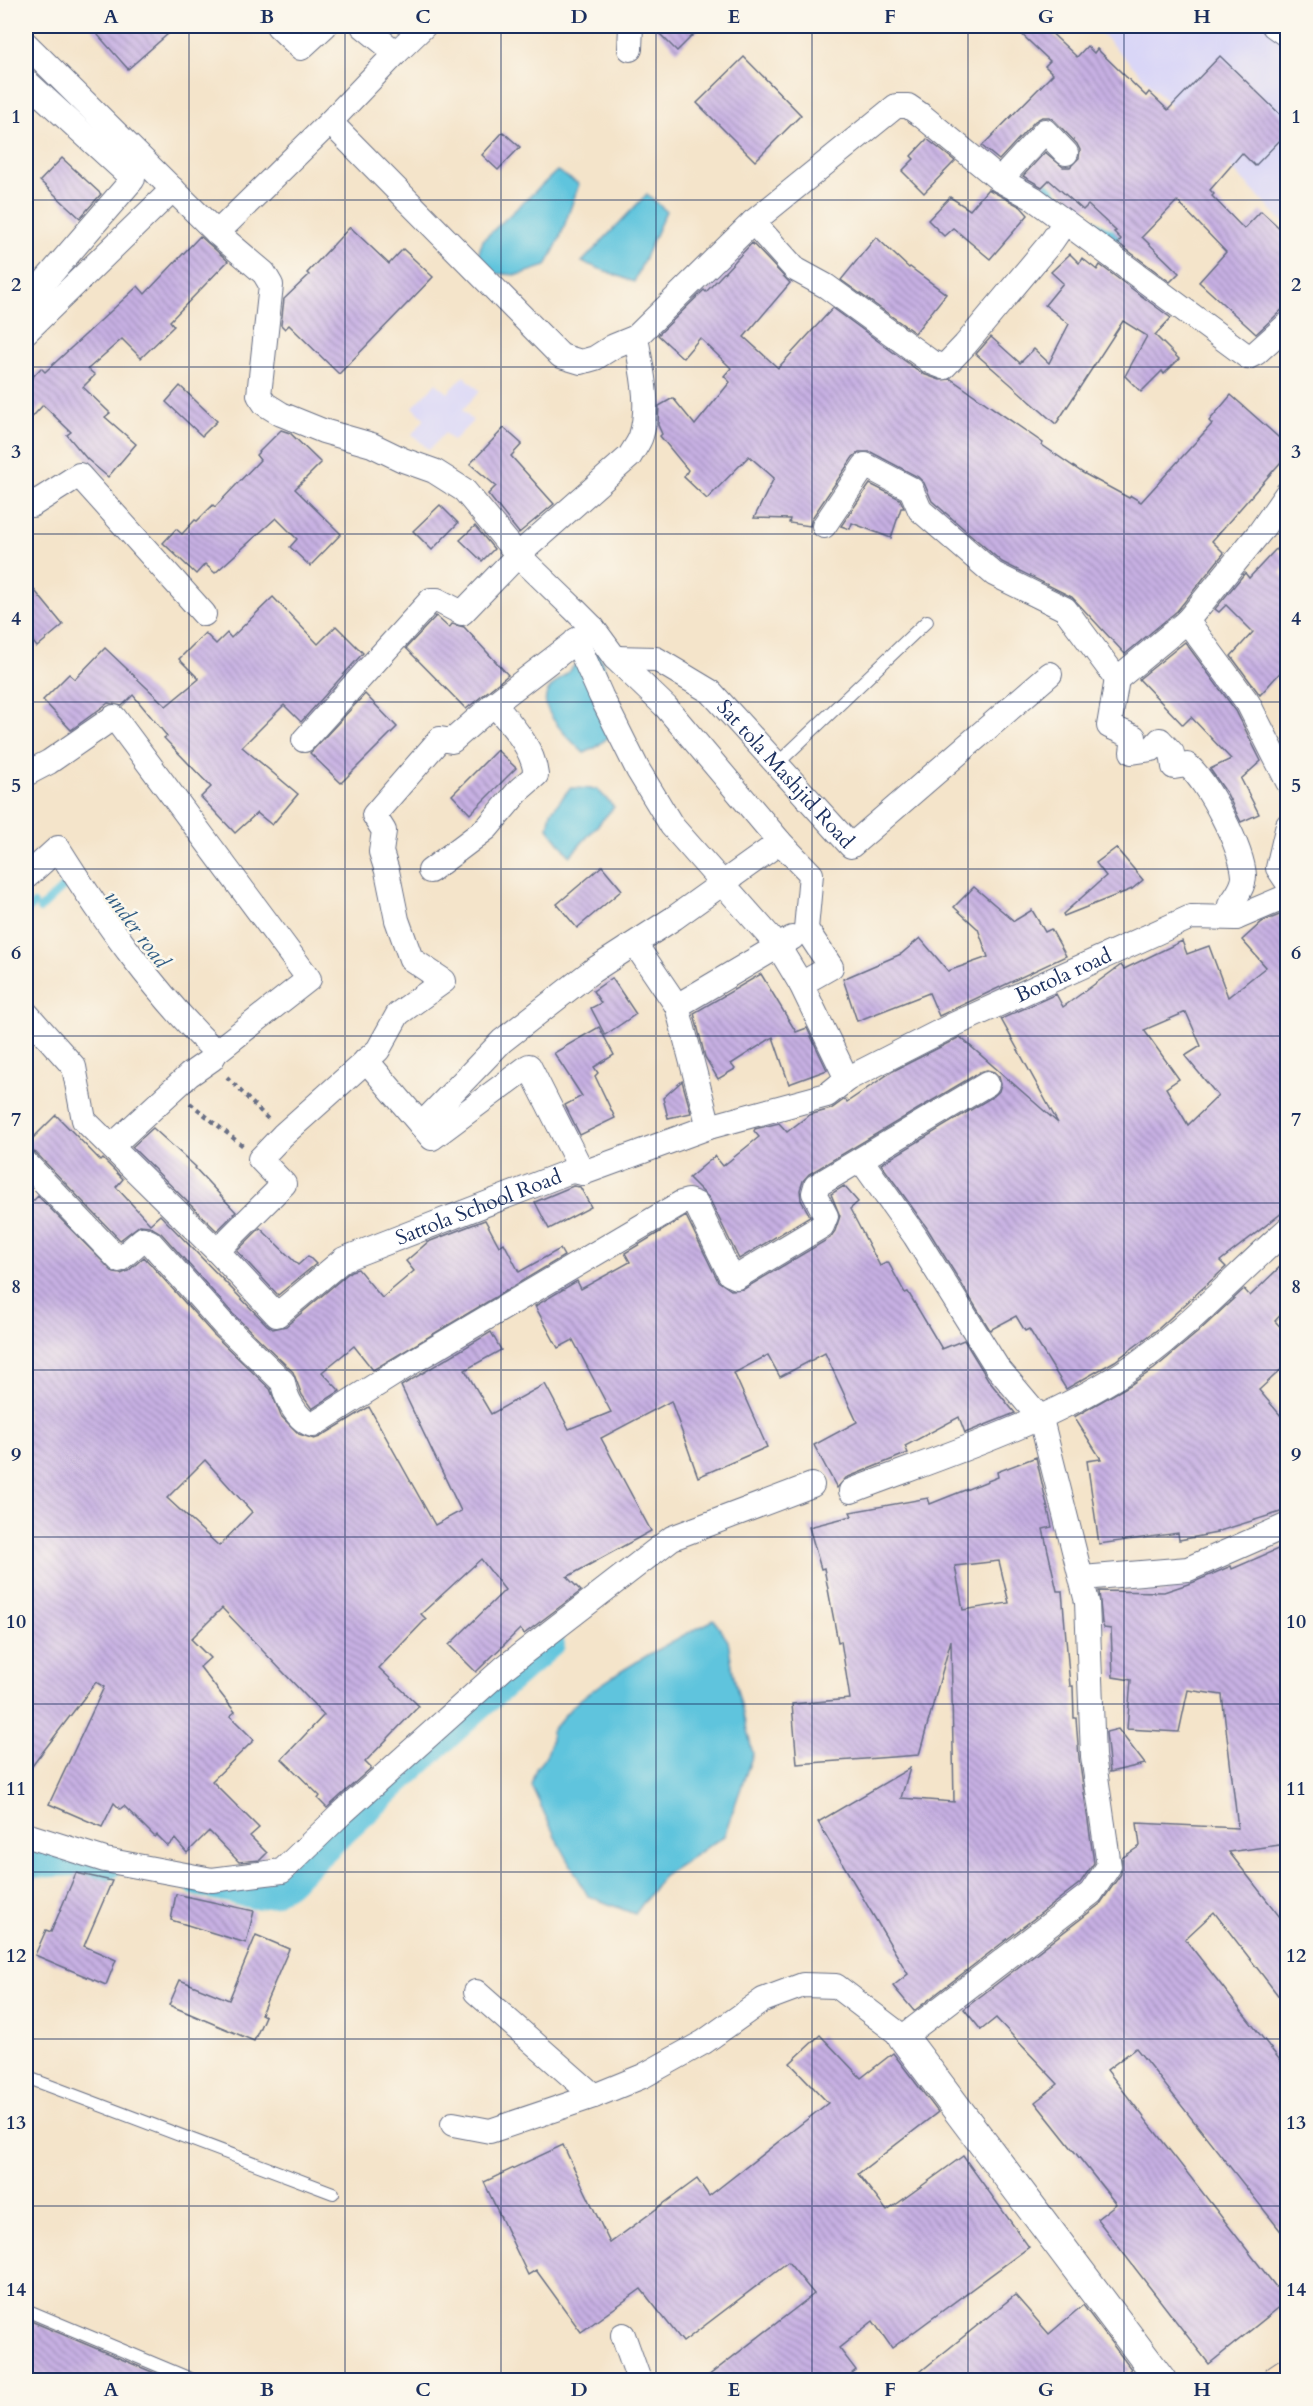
<svg xmlns="http://www.w3.org/2000/svg" width="1313" height="2406" font-family="Cardo,serif">
	<style>
		.built { fill: #d9d6f7 }
		.water { fill: #5fc4dd; stroke: #3d7a9e; stroke-width: 1.5 }
		.lines { fill: none; stroke-linecap: round; stroke-linejoin: round }
		.stream { stroke: #5fc4dd; stroke-width: 8 }
		.canal { stroke: #5fc4dd; stroke-width: 26 }
		.building { fill: url(#building-back-hatch); fill-rule: evenodd }
		.service-casing { stroke: #676e84; stroke-width: 14 }
		.minor-casing { stroke: #676e84; stroke-width: 26 }
		.tertiary-casing { stroke: #676e84; stroke-width: 32 }
		.secondary-casing { stroke: #676e84; stroke-width: 35 }
		.path { stroke: #676e84; stroke-width: 4; stroke-dasharray: 4.5 4.5; stroke-linecap: butt }
		.service { stroke: #fff; stroke-width: 12 }
		.minor { stroke: #fff; stroke-width: 24 }
		.tertiary { stroke: #fff; stroke-width: 30 }
		.secondary { stroke: #fde5c5; stroke-width: 33 }
		.grid { fill: none; stroke: #1b2f5e; stroke-width: 1.5; stroke-opacity: 0.55 }
		.labels { text-anchor: middle; dominant-baseline: central; stroke-width: 5; stroke-linejoin: round; paint-order: stroke }
		.street-label { font-size: 21px; fill: #1b2f5e; stroke: #fbf7ec }
		.water-label { font-size: 22px; font-style: italic; fill: #2f5c84; stroke: #fbf7ec }
		.neatline { fill: none; stroke: #1b2f5e; stroke-width: 2 }
		.grid-label { font-size: 20px; text-anchor: middle; font-weight: bold; fill: #1b2f5e }
	</style>
	<defs>
		<pattern id="building-back-hatch" width="6" height="6" patternUnits="userSpaceOnUse" patternTransform="scale(1.5)"><rect width="6" height="6" fill="#c7b0e3"/><path d="M-1 5l2 2M0 0l6 6M5-1l2 2" fill="none" stroke="#a190bb"/></pattern>
	</defs>
	<rect width="100%" height="100%" fill="#fbf7ec"/>
	<filter id="ink" filterUnits="userSpaceOnUse"><feTurbulence type="fractalNoise" baseFrequency=".0167" numOctaves="2"/><feDisplacementMap in="SourceGraphic" scale="12" xChannelSelector="R" yChannelSelector="G"/><feConvolveMatrix kernelMatrix="1 2 1 2 8 2 1 2 1" color-interpolation-filters="sRGB"/></filter>
	<filter id="wash" filterUnits="userSpaceOnUse"><feTurbulence type="fractalNoise" baseFrequency=".008" numOctaves="4" result="noise"/><feDisplacementMap in="SourceGraphic" scale="24" xChannelSelector="R" yChannelSelector="G"/><feGaussianBlur stdDeviation="1.35" result="paint"/><feColorMatrix in="noise" values="0 0 0 0 0 0 0 0 0 0 0 0 0 0 0 0 0 1.4 0 .05"/><feComposite in="paint" operator="in"/></filter>
	<g filter="url(#wash)">
		<rect width="100%" height="100%" fill="#f4e4ca"/>
		<!-- built -->
		<g class="built">
			<polygon points="1094,26 1287,26 1287,226"/>
			<polygon points="464,376 480,391 462,410 473,421 453,441 445,433 429,450 412,434 425,419 413,407 436,383 448,393"/>
		</g>
		<!-- water -->
		<g class="water">
			<polygon points="557,171 579,184 560,238 546,266 518,275 489,273 477,258 483,240"/>
			<polygon points="647,194 666,211 634,282 582,262"/>
			<path d="M 598,650 L 613,695 L 612,734 L 595,748 L 584,753 C 572,742 541,713 546,696 C 549,686 561,679 568,672 C 577,663 585,654 598,650 Z"/>
			<polygon points="570,788 597,789 614,807 570,856 548,828 551,812"/>
			<path d="M 714,1620 L 728,1641 L 734,1677 L 753,1754 L 724,1836 L 663,1876 L 635,1914 L 588,1896 L 555,1836 L 531,1785 C 533,1779 534,1770 538,1766 C 548,1755 552,1746 551,1731 C 563,1717 575,1702 590,1692 C 629,1665 672,1640 714,1620 Z"/>
		</g>
		<g class="lines">
			<!-- stream -->
			<g class="stream">
				<path d="M 1047,186 C 1067,211 1098,226 1126,241"/>
				<polyline points="40,909 74,877"/>
				<polyline points="26,912 34,904"/>
			</g>
			<!-- canal -->
			<g class="canal">
				<polyline points="26,1869 31,1865 77,1863 108,1867"/>
				<polyline points="197,1883 255,1896 272,1894 288,1884 474,1712 552,1644"/>
			</g>
		</g>
		<g id="blocks">
			<!-- building -->
			<g class="building">
				<polygon points="90,26 177,26 128,69"/>
				<polygon points="652,26 702,26 677,51"/>
				<polygon points="1013,26 1044,26 1077,57 1087,46 1094,53 1097,49 1146,96 1149,92 1168,110 1220,56 1287,121 1287,133 1255,166 1242,153 1210,190 1214,194 1212,196 1244,229 1261,211 1287,235 1287,305 1256,334 1199,282 1226,252 1177,201 1142,237 1179,273 1170,282 1118,243 1121,239 1114,232 1116,231 1088,205 1083,210 1049,180 1042,187 1023,176 1045,152 1063,167 1070,167 1079,158 1080,150 1077,144 1055,121 1049,117 1042,117 1035,121 999,160 982,146 1053,74 1045,66 1050,61"/>
				<polygon points="744,57 801,115 755,161 697,103"/>
				<polygon points="503,132 520,147 498,170 482,155"/>
				<polygon points="927,139 955,161 924,193 902,171 914,159 911,156"/>
				<polygon points="62,158 101,194 80,218 40,181"/>
				<polygon points="988,189 1021,207 1028,215 990,259 953,228 944,236 928,220 950,197 970,210"/>
				<polygon points="350,227 389,264 403,249 433,277 339,374 289,325 285,329 281,325 284,299 309,275 307,273"/>
				<polygon points="200,236 228,261 170,321 174,326 141,358 122,339 88,369 95,375 83,387 110,413 105,417 136,444 108,477 87,459 67,435 71,432 43,405 26,424 26,384 41,368 45,372 138,286 145,294"/>
				<polygon points="876,237 909,268 910,267 946,294 915,333 841,280"/>
				<polygon points="752,243 790,283 744,337 778,368 833,308 923,374 940,380 951,379 1043,443 1042,445 1083,473 1129,498 1131,496 1141,502 1212,424 1209,421 1231,395 1287,445 1287,455 1212,541 1224,553 1177,611 1125,654 1072,597 1002,562 932,501 924,483 918,477 871,452 859,452 853,457 812,518 810,526 789,523 790,519 754,518 774,478 749,456 707,499 684,477 688,470 660,436 662,434 658,425 659,406 673,398 695,425 730,382 724,376 731,368 700,338 683,358 658,335 704,290 706,292"/>
				<polygon points="1070,254 1079,263 1082,258 1097,270 1100,265 1171,318 1155,335 1179,359 1164,374 1162,371 1141,392 1125,376 1147,336 1123,321 1056,424 976,354 991,337 1020,363 1034,349 1049,363 1069,324 1045,305 1063,283 1051,272"/>
				<polygon points="180,386 217,421 202,436 166,402"/>
				<polygon points="504,428 522,444 511,456 554,504 519,533 488,494 496,486 470,464"/>
				<polygon points="281,430 290,433 321,463 295,489 341,534 310,566 290,547 297,539 276,518 215,573 205,564 196,574 163,543 176,529 182,534 195,520 197,521 213,505 215,507 260,460 256,455"/>
				<polygon points="870,484 900,499 904,508 901,508 891,538 852,523 850,529 841,526"/>
				<polygon points="440,505 458,523 432,550 413,531"/>
				<polygon points="475,526 494,549 482,561 460,540"/>
				<polygon points="1276,549 1287,560 1287,564 1280,573 1287,580 1287,665 1260,695 1231,656 1253,632 1226,605 1219,612 1215,609 1245,573 1249,578"/>
				<polygon points="26,580 63,625 37,647 26,633"/>
				<polygon points="273,597 318,644 336,626 363,653 301,722 284,705 242,747 298,794 272,825 257,813 235,833 201,797 211,787 164,738 167,736 133,695 122,706 108,703 71,730 43,700 69,674 75,679 105,648 166,706 199,679 179,659 205,633 216,644 227,633 231,638"/>
				<polygon points="436,616 449,628 452,624 464,627 508,675 466,709 406,648"/>
				<polygon points="1185,642 1236,711 1261,761 1241,779 1259,814 1241,822 1226,792 1210,769 1231,759 1191,717 1183,725 1139,679"/>
				<polygon points="365,694 397,727 341,783 310,753"/>
				<polygon points="497,750 516,768 470,814 452,795"/>
				<polygon points="1116,848 1143,880 1132,889 1064,916 1063,914 1106,876 1096,863"/>
				<polygon points="602,866 622,890 577,928 557,904"/>
				<polygon points="974,887 1014,921 1032,910 1045,932 1051,929 1066,956 939,1016 929,993 857,1021 843,979 901,954 920,938 948,971 988,957 978,929 954,907"/>
				<path d="M 1287,912 L 1287,1209 L 1220,1261 L 1226,1267 L 1158,1329 L 1115,1361 L 1066,1389 L 1029,1329 L 1025,1331 L 1016,1316 L 990,1330 L 927,1228 L 881,1164 L 994,1096 L 999,1091 L 1001,1084 L 999,1077 L 994,1072 L 987,1070 L 980,1072 L 809,1174 L 803,1181 L 800,1190 L 801,1200 L 810,1216 L 739,1259 L 709,1198 L 689,1178 L 715,1156 L 723,1166 L 759,1137 L 754,1131 L 755,1129 L 779,1123 L 787,1132 L 809,1115 L 831,1109 L 845,1099 L 847,1102 L 893,1071 L 960,1037 L 1058,1123 L 1001,1019 L 1056,994 L 1063,1007 L 1121,965 L 1124,969 L 1182,941 L 1187,954 L 1209,946 L 1228,997 L 1266,967 L 1242,940 L 1262,922 ZM 1186,1012 L 1201,1046 L 1185,1056 L 1218,1096 L 1188,1125 L 1166,1088 L 1179,1079 L 1144,1030 Z"/>
				<polygon points="761,974 796,1032 807,1028 827,1070 789,1084 773,1037 731,1064 735,1069 718,1079 705,1057 694,1013"/>
				<polygon points="612,978 636,1014 605,1035 591,1008 601,1003 593,991"/>
				<polygon points="599,1027 614,1055 594,1067 598,1073 595,1076 615,1118 580,1135 565,1105 582,1096 554,1053"/>
				<polygon points="682,1081 691,1113 668,1118 663,1098"/>
				<polygon points="56,1115 101,1161 103,1159 123,1179 116,1187 150,1224 160,1215 267,1325 273,1329 286,1326 351,1271 358,1269 382,1298 414,1271 406,1261 428,1242 485,1220 499,1246 504,1243 519,1272 560,1249 564,1256 373,1370 354,1346 322,1372 340,1391 312,1409 302,1395 293,1372 233,1314 161,1233 149,1226 140,1225 120,1240 36,1153 26,1149 26,1145"/>
				<polygon points="153,1128 196,1167 195,1168 236,1212 217,1231 132,1147"/>
				<polygon points="573,1186 580,1187 591,1207 549,1229 535,1202"/>
				<path d="M 844,1186 L 858,1202 L 850,1209 L 880,1266 L 888,1262 L 905,1293 L 908,1292 L 942,1349 L 964,1340 L 989,1381 L 1015,1413 L 965,1433 L 959,1417 L 905,1446 L 908,1453 L 846,1478 L 837,1488 L 814,1445 L 857,1422 L 825,1353 L 780,1377 L 768,1355 L 734,1373 L 767,1447 L 698,1477 L 671,1401 L 601,1438 L 651,1531 L 567,1577 L 581,1591 L 524,1634 L 520,1629 L 476,1672 L 449,1645 L 505,1590 L 481,1559 L 421,1614 L 426,1619 L 379,1668 L 419,1706 L 365,1762 L 371,1768 L 327,1808 L 318,1799 L 320,1796 L 282,1759 L 324,1715 L 222,1608 L 191,1639 L 210,1658 L 200,1667 L 235,1712 L 230,1716 L 254,1740 L 212,1781 L 259,1828 L 250,1836 L 267,1853 L 260,1860 L 239,1862 L 209,1831 L 187,1853 L 175,1839 L 168,1846 L 157,1835 L 155,1837 L 124,1806 L 120,1809 L 114,1803 L 102,1827 L 49,1804 L 104,1687 L 96,1682 L 26,1774 L 26,1208 L 38,1196 L 114,1273 L 121,1274 L 128,1271 L 144,1257 L 213,1334 L 270,1389 L 281,1416 L 299,1434 L 314,1439 L 320,1437 L 369,1407 L 435,1525 L 461,1511 L 401,1386 L 491,1332 L 501,1350 L 465,1370 L 491,1414 L 545,1384 L 569,1429 L 611,1412 L 573,1340 L 558,1348 L 535,1306 L 577,1281 L 581,1289 L 630,1262 L 625,1253 L 686,1216 L 718,1281 L 731,1290 L 744,1289 L 830,1238 L 835,1231 L 840,1216 L 831,1194 ZM 205,1460 L 252,1512 L 219,1546 L 167,1498 Z"/>
				<polygon points="260,1228 298,1265 308,1256 316,1264 278,1295 237,1251"/>
				<polygon points="1287,1260 1287,1308 1275,1321 1287,1334 1287,1364 1259,1390 1287,1423 1287,1510 1216,1532 1217,1533 1179,1540 1178,1533 1099,1544 1087,1461 1101,1459 1074,1417 1130,1385 1154,1369 1197,1333 1244,1289 1250,1296"/>
				<path d="M 1036,1457 L 1052,1527 L 1043,1529 L 1057,1591 L 1062,1591 L 1070,1686 L 1073,1686 L 1074,1718 L 1076,1718 L 1079,1758 L 1094,1863 L 1080,1883 L 914,2011 L 893,1986 L 908,1974 L 818,1822 L 910,1768 L 901,1798 L 954,1802 L 951,1640 L 919,1755 L 797,1764 L 792,1704 L 850,1699 L 841,1641 L 838,1642 L 824,1568 L 821,1569 L 809,1527 L 852,1516 L 850,1512 L 928,1498 L 930,1504 L 998,1477 L 997,1472 ZM 999,1561 L 1009,1603 L 963,1610 L 955,1566 Z"/>
				<polygon points="1287,1545 1287,1844 1229,1852 1287,1926 1287,2007 1214,1912 1185,1939 1287,2069 1287,2239 1136,2048 1107,2070 1287,2301 1209,2364 1097,2219 1116,2204 1035,2102 1058,2084 996,2018 981,2030 964,2009 1100,1904 1121,1874 1122,1858 1140,1846 1137,1823 1238,1828 1222,1695 1188,1690 1179,1732 1127,1729 1131,1680 1113,1677 1111,1629 1104,1628 1102,1623 1099,1591 1164,1592 1194,1582 1231,1566 1232,1569"/>
				<polygon points="1118,1729 1145,1764 1110,1772 1106,1732"/>
				<polygon points="76,1873 112,1881 84,1946 116,1960 106,1985 35,1955 46,1930 51,1932"/>
				<polygon points="176,1894 254,1911 246,1943 171,1920"/>
				<polygon points="256,1935 289,1949 261,2014 265,2016 254,2041 169,2005 180,1980 229,2000"/>
				<polygon points="820,2035 861,2078 893,2053 938,2112 858,2174 887,2211 963,2156 1029,2247 892,2348 873,2321 839,2348 856,2370 843,2380 703,2380 814,2294 788,2262 683,2342 641,2289 581,2332 536,2270 528,2275 484,2182 563,2145 610,2243 697,2179 709,2196 828,2103 790,2063"/>
				<polygon points="1015,2295 1049,2334 1083,2305 1131,2369 1117,2380 910,2380"/>
				<polygon points="26,2319 171,2380 26,2380"/>
			</g>
		</g>
	</g>
	<g filter="url(#ink)">
		<use href="#blocks" fill-opacity="0" stroke="#676e84" stroke-width="1.5"/>
		<g class="lines">
			<!-- service casing -->
			<g class="service-casing">
				<g id="service">
					<polyline points="776,765 927,621"/>
					<polyline points="26,2077 333,2193"/>
					<polyline points="26,2310 193,2380"/>
				</g>
			</g>
			<!-- minor casing -->
			<g class="minor-casing">
				<g id="minor">
					<polyline points="278,26 301,48 325,26"/>
					<polyline points="1274,26 1288,36"/>
					<polyline points="26,44 217,233 330,122 561,356 581,362 595,358 614,346 636,337"/>
					<polyline points="630,49 631,26"/>
					<polyline points="396,53 424,26"/>
					<polyline points="26,81 133,179 26,303"/>
					<polyline points="330,122 396,53 363,26"/>
					<polyline points="1000,180 1045,131 1066,153"/>
					<polyline points="753,222 795,269 826,286 931,362 944,367 965,345 1052,241 1065,222"/>
					<polyline points="26,332 173,189"/>
					<polyline points="26,498 32,505 79,475 204,614"/>
					<polyline points="824,526 865,465 911,489 920,510 994,574 1065,609 1117,679 1187,621 1260,532 1288,492"/>
					<polyline points="1187,621 1248,703 1288,782"/>
					<polyline points="576,640 601,696 638,770 672,826 778,946 801,984"/>
					<path id="s1" d="M 615,658 L 656,659 L 711,692 L 851,846 L 1050,674"/>
					<path d="M 1117,679 L 1109,726 L 1134,737 L 1132,752 L 1152,749 L 1160,740 L 1172,753 L 1174,767 L 1187,765 C 1207,780 1243,850 1244,876 C 1244,886 1236,897 1230,905 L 1236,918"/>
					<path d="M 304,740 L 431,600 L 437,600 L 462,613 L 518,555 L 630,456 C 633,450 639,443 641,436 C 651,404 641,368 636,337 L 753,222 L 896,106 L 908,106 L 921,115 L 1000,180 L 1033,198 L 1248,357 L 1256,353 L 1288,324"/>
					<polyline points="26,770 28,773 49,762 114,717 309,979 216,1052 212,1059 189,1075 112,1146"/>
					<polyline points="1288,825 1278,868 1288,883"/>
					<path d="M 430,871 L 487,828 L 520,789 L 536,775 C 533,747 512,726 494,704"/>
					<path d="M 26,877 L 58,848 C 104,921 154,992 216,1052"/>
					<polyline points="635,944 677,1006"/>
					<path id="s2" d="M 26,1013 L 74,1067 L 84,1120 L 217,1251 L 277,1315 L 344,1259 L 571,1171 L 583,1173 L 709,1127 L 827,1095 L 847,1079 L 801,984 L 831,967 L 806,929 L 811,874 L 780,842 L 666,707 L 615,658 L 593,628 L 574,609 L 518,555 L 464,490 L 434,471 L 403,460 L 372,445 L 323,431 L 281,414 L 265,404 L 259,395 L 271,285 L 264,273 L 217,233"/>
					<polyline points="366,1060 432,1138 529,1066 583,1173"/>
					<path id="s3" d="M 847,1079 L 953,1025 L 1191,917 L 1236,918 L 1288,896"/>
					<polyline points="421,1125 502,1041 592,971 674,918 780,842"/>
					<polyline points="709,1127 677,1006 792,938"/>
					<path d="M 26,1163 L 119,1260 L 143,1239 L 150,1242 L 223,1324 L 283,1382 C 285,1397 297,1421 313,1425 L 417,1359 L 681,1203 L 688,1201 L 696,1204 L 730,1274 L 737,1277 L 822,1226 L 826,1216 L 814,1193 L 816,1186 L 987,1084"/>
					<polyline points="217,1251 284,1184 260,1159 283,1135 378,1050 398,1014 444,981 411,959 397,920 387,871 381,852 384,831 374,815 440,739 452,741 494,704 593,628"/>
					<path d="M 851,1491 C 943,1456 1039,1426 1123,1373 C 1184,1333 1233,1277 1288,1229"/>
					<polyline points="1083,1578 1188,1569 1288,1525"/>
					<polyline points="26,1835 105,1860 212,1880 282,1871 340,1815 505,1667 672,1538 812,1485"/>
					<polyline points="476,1992 594,2096"/>
					<polyline points="453,2124 490,2131 594,2096 643,2076 704,2042 763,2000 803,1985 836,1986 903,2037 1091,1893 1109,1866 1093,1756 1087,1602 1041,1419 997,1367 915,1236 861,1160"/>
					<polyline points="623,2335 639,2380"/>
				</g>
			</g>
			<!-- tertiary casing -->
			<g class="tertiary-casing">
				<polyline id="tertiary" points="903,2037 1161,2380"/>
			</g>
			<!-- secondary casing -->
			<g class="secondary-casing">
				<polyline id="secondary" points="1279,2380 1288,2374"/>
			</g>
			<!-- path -->
			<g class="path">
				<polyline points="227,1077 268,1119"/>
				<polyline points="190,1103 243,1146"/>
			</g>
			<!-- service -->
			<use href="#service" class="service"/>
			<!-- minor -->
			<use href="#minor" class="minor"/>
			<!-- tertiary -->
			<use href="#tertiary" class="tertiary"/>
			<!-- secondary -->
			<use href="#secondary" class="secondary"/>
		</g>
	</g>
	<!-- grid -->
	<path class="grid" d="M 189,26 L 189,2380M 345,26 L 345,2380M 501,26 L 501,2380M 656,26 L 656,2380M 812,26 L 812,2380M 968,26 L 968,2380M 1124,26 L 1124,2380M 26,200 L 1288,200M 26,367 L 1288,367M 26,534 L 1288,534M 26,702 L 1288,702M 26,869 L 1288,869M 26,1036 L 1288,1036M 26,1203 L 1288,1203M 26,1370 L 1288,1370M 26,1537 L 1288,1537M 26,1704 L 1288,1704M 26,1872 L 1288,1872M 26,2039 L 1288,2039M 26,2206 L 1288,2206"/>
	<g class="labels">
		<!-- street labels -->
		<g class="street-label">
			<text stroke="none"><textPath href="#s1" startOffset="216">Sat tola Mashjid Road</textPath></text>
			<text stroke="none"><textPath href="#s3" startOffset="240">Botola road</textPath></text>
			<text stroke="none"><textPath href="#s2" startOffset="632">Sattola School Road</textPath></text>
		</g>
		<!-- water labels -->
		<g class="water-label">
			<text transform="translate(137 929) rotate(53)">under road</text>
		</g>
	</g>
	<!-- margin -->
	<rect width="1313" height="2406" fill="none" stroke="#fbf7ec" stroke-width="66"/>
	<rect x="33" y="33" width="1247" height="2340" class="neatline"/>
	<g class="grid-label">
		<text x="111" y="23">A</text>
		<text x="267" y="23">B</text>
		<text x="423" y="23">C</text>
		<text x="579" y="23">D</text>
		<text x="734" y="23">E</text>
		<text x="890" y="23">F</text>
		<text x="1046" y="23">G</text>
		<text x="1202" y="23">H</text>
		<text x="16" y="123">1</text>
		<text x="1296" y="123">1</text>
		<text x="16" y="291">2</text>
		<text x="1296" y="291">2</text>
		<text x="16" y="458">3</text>
		<text x="1296" y="458">3</text>
		<text x="16" y="625">4</text>
		<text x="1296" y="625">4</text>
		<text x="16" y="792">5</text>
		<text x="1296" y="792">5</text>
		<text x="16" y="959">6</text>
		<text x="1296" y="959">6</text>
		<text x="16" y="1126">7</text>
		<text x="1296" y="1126">7</text>
		<text x="16" y="1293">8</text>
		<text x="1296" y="1293">8</text>
		<text x="16" y="1461">9</text>
		<text x="1296" y="1461">9</text>
		<text x="16" y="1628">10</text>
		<text x="1296" y="1628">10</text>
		<text x="16" y="1795">11</text>
		<text x="1296" y="1795">11</text>
		<text x="16" y="1962">12</text>
		<text x="1296" y="1962">12</text>
		<text x="16" y="2129">13</text>
		<text x="1296" y="2129">13</text>
		<text x="16" y="2296">14</text>
		<text x="1296" y="2296">14</text>
		<text x="111" y="2396">A</text>
		<text x="267" y="2396">B</text>
		<text x="423" y="2396">C</text>
		<text x="579" y="2396">D</text>
		<text x="734" y="2396">E</text>
		<text x="890" y="2396">F</text>
		<text x="1046" y="2396">G</text>
		<text x="1202" y="2396">H</text>
	</g>
</svg>
